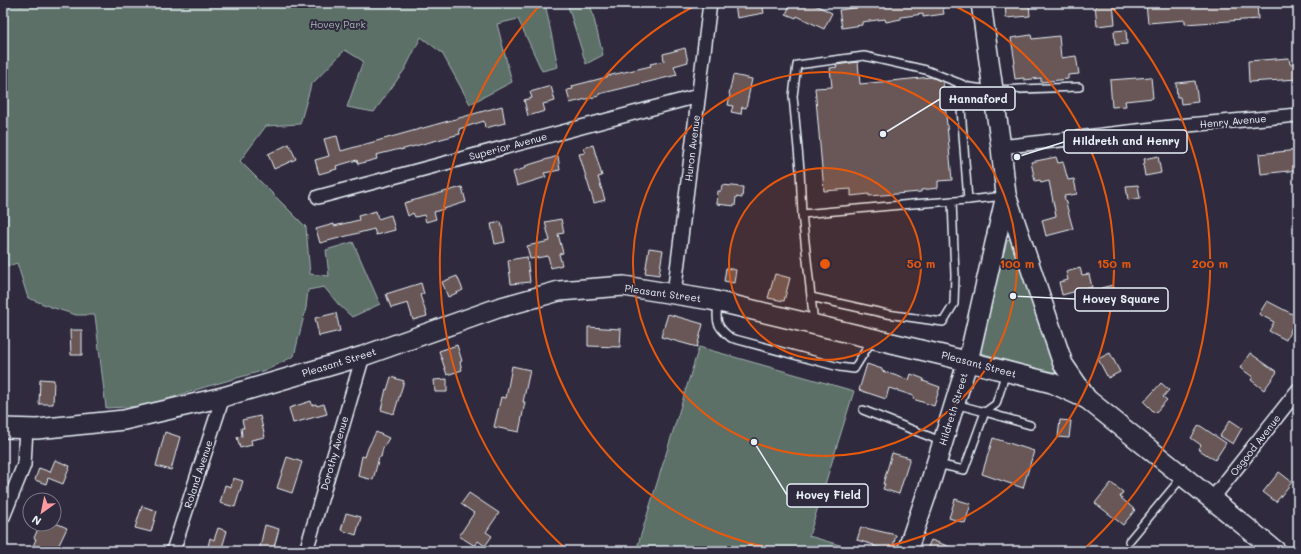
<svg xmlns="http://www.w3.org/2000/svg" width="1301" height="554" font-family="Mali,sans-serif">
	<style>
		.green { fill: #5c6f68; stroke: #a2b0b0 }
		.building { fill: #695757; stroke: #e8f1f8 }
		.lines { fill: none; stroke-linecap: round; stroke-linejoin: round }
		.lane-casing { stroke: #e8f1f8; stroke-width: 10 }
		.street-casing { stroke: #e8f1f8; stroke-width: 16 }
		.secondary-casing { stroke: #e8f1f8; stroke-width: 22 }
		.lane { stroke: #2f2a3d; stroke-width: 7 }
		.street { stroke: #2f2a3d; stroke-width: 13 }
		.secondary { stroke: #2f2a3d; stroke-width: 19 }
		.ring { fill: none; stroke: #e8590c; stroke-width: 2 }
		.labels { text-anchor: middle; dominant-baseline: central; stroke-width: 4; stroke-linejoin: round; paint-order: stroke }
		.park-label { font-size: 10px; fill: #a9b6b7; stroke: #2f2a3d }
		.street-label { font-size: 10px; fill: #e8f1f8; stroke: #2f2a3d }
		.centre { fill: #e8590c; stroke: #2f2a3d; stroke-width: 2 }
		.ring-label { font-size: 12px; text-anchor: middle; font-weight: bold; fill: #e8590c; stroke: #2f2a3d; stroke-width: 4; stroke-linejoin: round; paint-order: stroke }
		.leader { fill: none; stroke: #e8f1f8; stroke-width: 1.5 }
		.callout-dot { fill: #e8f1f8; stroke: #2f2a3d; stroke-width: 1.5 }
		.callout { fill: #2f2a3d; stroke: #e8f1f8; stroke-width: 1.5 }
		.callout-label { font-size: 11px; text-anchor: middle; font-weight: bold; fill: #e8f1f8 }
	</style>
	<rect width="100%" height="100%" fill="#2f2a3d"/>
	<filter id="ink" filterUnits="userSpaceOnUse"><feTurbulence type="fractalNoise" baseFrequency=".025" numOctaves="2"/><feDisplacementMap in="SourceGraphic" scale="8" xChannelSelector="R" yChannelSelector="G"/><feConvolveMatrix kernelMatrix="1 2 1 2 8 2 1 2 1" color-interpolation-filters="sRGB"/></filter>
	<g filter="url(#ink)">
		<!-- green -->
		<g class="green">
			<polygon points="3,3 16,3 21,6 27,3 545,3 558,67 542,71 518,19 497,24 512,82 470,104 442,53 421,37 405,69 374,112 347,107 363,61 345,50 311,85 300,124 266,126 240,161 306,227 310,274 329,276 326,250 353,242 380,304 352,317 339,305 324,287 308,290 306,308 294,356 269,369 205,387 146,406 106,408 95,315 76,315 51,307 28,298 17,263 3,268"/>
			<polygon points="567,3 590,3 603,55 586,64"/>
			<polygon points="1010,238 1015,241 1059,375 977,352 1007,241"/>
			<polygon points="699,347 854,391 809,536 860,551 636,551"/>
		</g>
		<!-- building -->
		<g class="building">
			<polygon points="740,3 762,3 764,13 737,18 735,4"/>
			<polygon points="791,3 811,3 832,13 824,29 797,16 796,18 786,14"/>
			<polygon points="874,3 879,3 879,5 891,3 942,3 944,14 923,17 923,14 901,17 901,19 886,22 885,19 862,22 862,25 842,28 839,10 860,7 860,5"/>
			<polygon points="1005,3 1029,3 1030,16 1006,18"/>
			<polygon points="1095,3 1113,3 1115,24 1097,26"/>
			<polygon points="1160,3 1257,3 1258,19 1185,24 1185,20 1148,23 1146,4"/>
			<polygon points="1126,30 1127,44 1115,45 1114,31"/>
			<polygon points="1031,35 1032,39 1059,36 1061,58 1076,56 1079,74 1068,75 1068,79 1041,82 1041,78 1024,80 1024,78 1015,79 1013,63 1015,63 1011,38"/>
			<polygon points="685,48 688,62 674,66 677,75 599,94 599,96 570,103 567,90 573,89 572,86 607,77 607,76 651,66 650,64 664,61 663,54"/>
			<polygon points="1289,58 1290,64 1298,63 1298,79 1249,82 1248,61"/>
			<polygon points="858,62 860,84 931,77 943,82 952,180 938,181 938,188 921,190 921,192 869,196 869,194 851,196 851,189 824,191 815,88 832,87 830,68 837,67 836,65"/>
			<polygon points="733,75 752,79 746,108 742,107 741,114 731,112 733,106 728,105 730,95 729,94"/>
			<polygon points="1151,77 1153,98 1125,101 1126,106 1112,107 1110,80"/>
			<polygon points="1195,81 1198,102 1181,104 1180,97 1177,97 1176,83"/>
			<polygon points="551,86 555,101 543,104 545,111 528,116 524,100 532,98 530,92"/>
			<polygon points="502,106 505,123 485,128 484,121 459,129 460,134 400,150 400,149 376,155 377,159 358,164 357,160 336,166 337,169 319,174 315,160 329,156 324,139 337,136 341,151"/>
			<polygon points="289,144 296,159 274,169 268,154"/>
			<polygon points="593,145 602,176 598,177 605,200 594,203 579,154 585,153 583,148"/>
			<polygon points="1298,150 1298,170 1261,174 1259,154"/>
			<polygon points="558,156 560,170 544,173 546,177 517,186 513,172 526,168 525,166"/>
			<polygon points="1158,156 1161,173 1145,176 1143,164 1145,163 1144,159"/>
			<polygon points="1056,157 1058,163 1063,162 1068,180 1074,179 1077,194 1064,196 1073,229 1046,236 1042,220 1056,216 1049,181 1041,183 1040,180 1035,181 1031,162"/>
			<polygon points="722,185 743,187 742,198 736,197 735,206 717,204 718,191 721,191"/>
			<polygon points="1138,185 1140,198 1128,200 1126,186"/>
			<polygon points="462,187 466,202 434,212 436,219 426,222 424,215 415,217 413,213 408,216 404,203"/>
			<polygon points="376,211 378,219 391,215 395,230 376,235 374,229 320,243 316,229 334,224 334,226 359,220 358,216"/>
			<polygon points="561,219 564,233 558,234 563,253 559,254 562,265 551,268 548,256 530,259 527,246 550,241 545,222"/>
			<polygon points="501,222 505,242 495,244 491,224"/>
			<polygon points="649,248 663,250 659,275 645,273"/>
			<polygon points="527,257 530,282 511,284 508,260"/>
			<polygon points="726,268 736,270 734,283 724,281"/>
			<polygon points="1080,268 1082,275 1089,274 1092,287 1062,295 1059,282 1068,280 1066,272"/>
			<polygon points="775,274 790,278 784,301 768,298"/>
			<polygon points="457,276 463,290 448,297 442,282"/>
			<polygon points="421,283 424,294 420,295 427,316 413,320 408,303 391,308 386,294"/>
			<polygon points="1113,285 1117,297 1105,300 1101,288"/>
			<polygon points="1267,301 1296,316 1293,322 1294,323 1286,340 1269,331 1274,322 1259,314"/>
			<polygon points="336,313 340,331 319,336 315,318"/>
			<polygon points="668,314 703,324 697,347 661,337"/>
			<polygon points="588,327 621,329 620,347 588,346"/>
			<polygon points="70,330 82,330 82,355 71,355"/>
			<polygon points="457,345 462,361 460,362 462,370 447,375 439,351"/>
			<polygon points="1110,353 1120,372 1108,378 1098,359"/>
			<polygon points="1250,353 1277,372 1264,390 1251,380 1253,377 1240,368"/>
			<polygon points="867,364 882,369 882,371 909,380 911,374 924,379 923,381 940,387 934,406 913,399 914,396 889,388 886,399 859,390"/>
			<polygon points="512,366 530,370 523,402 525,402 519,432 494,427 501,397 506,398"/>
			<polygon points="391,377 404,381 394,414 381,410 386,389 387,390"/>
			<polygon points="40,379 54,380 53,404 39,404"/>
			<polygon points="447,379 447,392 435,392 434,380"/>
			<polygon points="1161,383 1169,390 1163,397 1167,400 1155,413 1144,402"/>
			<polygon points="311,401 312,405 316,404 317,406 324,404 327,414 293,423 289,408"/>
			<polygon points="260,416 265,437 251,440 252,445 240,448 237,437 242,436 241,428 244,428 242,420"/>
			<polygon points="1060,420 1071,421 1069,438 1058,437"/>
			<polygon points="1230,420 1242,428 1233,444 1220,436"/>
			<polygon points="1199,425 1226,443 1215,460 1198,449 1201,445 1191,438"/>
			<polygon points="165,432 180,437 171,470 156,466"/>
			<polygon points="376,432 389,438 383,448 381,457 379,457 373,480 358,476 362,456 365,457 368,448"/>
			<polygon points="993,438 1034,451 1023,488 982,474"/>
			<polygon points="892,453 910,458 899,494 883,489 885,484 883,484"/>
			<polygon points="287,457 302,462 292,493 277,488"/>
			<polygon points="55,460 70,466 63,484 48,478 46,484 35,480 39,468 50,472"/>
			<polygon points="1279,472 1292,482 1276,502 1263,492"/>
			<polygon points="233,478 243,481 235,507 220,503 225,485 231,487"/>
			<polygon points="1111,483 1123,492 1120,497 1135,510 1123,525 1095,503"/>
			<polygon points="469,493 499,513 486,532 492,536 485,546 478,541 475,546 459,536 474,513 461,504"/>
			<polygon points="955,499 971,504 965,523 949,518"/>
			<polygon points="142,506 157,511 151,532 135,528"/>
			<polygon points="346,513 361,517 356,535 341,530"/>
			<polygon points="40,524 58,524 67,528 56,551 31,551 36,539 34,538"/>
			<polygon points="265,525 279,529 273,551 259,551"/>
			<polygon points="861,527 896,535 892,551 873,546 874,545 857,540"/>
			<polygon points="218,528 227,531 221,551 207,551 210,538 214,540"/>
			<polygon points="931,540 959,550 959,551 926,551"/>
		</g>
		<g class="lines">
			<!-- lane casing -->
			<g class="lane-casing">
				<g id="lane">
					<polyline points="959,83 968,200"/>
					<polyline points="802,214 800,170 793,96 797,65 864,56 926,70 969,87 993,90 1079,87"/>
					<polyline points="811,297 887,314 943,322 954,304 955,275 952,201"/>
					<path d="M 718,302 C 716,320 715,326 731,338 L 839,367 L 854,369 L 872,340"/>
					<polyline points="814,324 802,214 912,204 968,200 1004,196"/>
					<polyline points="955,404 985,412 996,404 1006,372"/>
					<polyline points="863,410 943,442"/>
					<polyline points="937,464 964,470 985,412 1030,425"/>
					<polyline points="1129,541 1183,476"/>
				</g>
			</g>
			<!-- street casing -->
			<g class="street-casing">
				<g id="street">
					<polyline points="1001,147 1188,125 1298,115"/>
					<polyline points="318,197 698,96"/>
					<polyline points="674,294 710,3"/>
					<polyline points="1212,499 1298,390"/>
					<polyline points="3,517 24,465 26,428"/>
					<polyline points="173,551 223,397"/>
					<polyline points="306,551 363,356"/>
				</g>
			</g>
			<!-- secondary casing -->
			<g class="secondary-casing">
				<g id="secondary">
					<polyline points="1006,195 1063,364 1087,399"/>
					<polyline points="3,428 37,429 124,420 223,397 363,356 498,308 559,291 624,286 711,300 942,355 1052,383 1087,399 1276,551"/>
					<polyline points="907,551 929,487 969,357 1006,195 1001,147 981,3"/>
				</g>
			</g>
			<!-- lane -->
			<use href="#lane" class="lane"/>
			<!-- street -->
			<use href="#street" class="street"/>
			<!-- secondary -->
			<use href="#secondary" class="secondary"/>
		</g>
	</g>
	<!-- distance rings -->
	<circle cx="825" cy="264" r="96" fill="#e8590c" fill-opacity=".12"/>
	<g class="ring">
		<circle cx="825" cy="264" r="96"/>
		<circle cx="825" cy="264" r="192"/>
		<path d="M790 551A289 289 0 0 1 701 3M949 3A289 289 0 0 1 860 551"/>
		<path d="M567 550A385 385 0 0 1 541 4M1109 4A385 385 0 0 1 1083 550"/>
	</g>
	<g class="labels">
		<!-- park labels -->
		<g class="park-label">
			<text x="338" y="24">Hovey Park</text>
		</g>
		<!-- street labels -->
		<g class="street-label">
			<text transform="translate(1233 121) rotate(-5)">Henry Avenue</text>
			<text transform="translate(508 146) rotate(-15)">Superior Avenue</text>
			<text transform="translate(692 148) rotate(-83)">Huron Avenue</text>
			<text transform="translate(663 293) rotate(8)">Pleasant Street</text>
			<text transform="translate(339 362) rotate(-17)">Pleasant Street</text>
			<text transform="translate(979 364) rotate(15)">Pleasant Street</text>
			<text transform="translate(953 409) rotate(-73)">Hildreth Street</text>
			<text transform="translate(1255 445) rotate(-52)">Osgood Avenue</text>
			<text transform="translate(334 453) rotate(-74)">Dorothy Avenue</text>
			<text transform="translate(198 474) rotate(-72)">Roland Avenue</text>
		</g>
	</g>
	<circle cx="825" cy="264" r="6" class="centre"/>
	<g class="ring-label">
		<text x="921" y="268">50 m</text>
		<text x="1017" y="268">100 m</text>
		<text x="1114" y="268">150 m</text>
		<text x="1210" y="268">200 m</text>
	</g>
	<!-- callouts -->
	<path class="leader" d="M883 134L940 99M1017 157L1064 142M1013 296L1075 299M754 442L787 495"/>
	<g class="callout-dot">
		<circle cx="883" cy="134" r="4"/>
		<circle cx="1017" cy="157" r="4"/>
		<circle cx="1013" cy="296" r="4"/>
		<circle cx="754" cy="442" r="4"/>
	</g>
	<g class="callout">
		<rect x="940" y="87" width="75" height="23" rx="4"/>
		<rect x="1064" y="130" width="123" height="23" rx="4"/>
		<rect x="1075" y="288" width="93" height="23" rx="4"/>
		<rect x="787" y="484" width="81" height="23" rx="4"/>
	</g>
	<g class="callout-label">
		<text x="978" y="103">Hannaford</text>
		<text x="1126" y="145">Hildreth and Henry</text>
		<text x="1121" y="303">Hovey Square</text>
		<text x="828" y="499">Hovey Field</text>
	</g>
	<!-- margin -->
	<rect width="1301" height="554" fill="none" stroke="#2f2a3d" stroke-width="16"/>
	<rect x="8" y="8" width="1285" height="538" fill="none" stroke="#e8f1f8" stroke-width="1.5" filter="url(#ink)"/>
	<!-- north arrow -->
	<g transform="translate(42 512) rotate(213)"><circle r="19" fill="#2f2a3d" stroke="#797a88"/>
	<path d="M0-3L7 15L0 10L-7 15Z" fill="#ff9aa2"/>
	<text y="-6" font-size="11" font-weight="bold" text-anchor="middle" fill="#e8f1f8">N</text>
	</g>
</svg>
